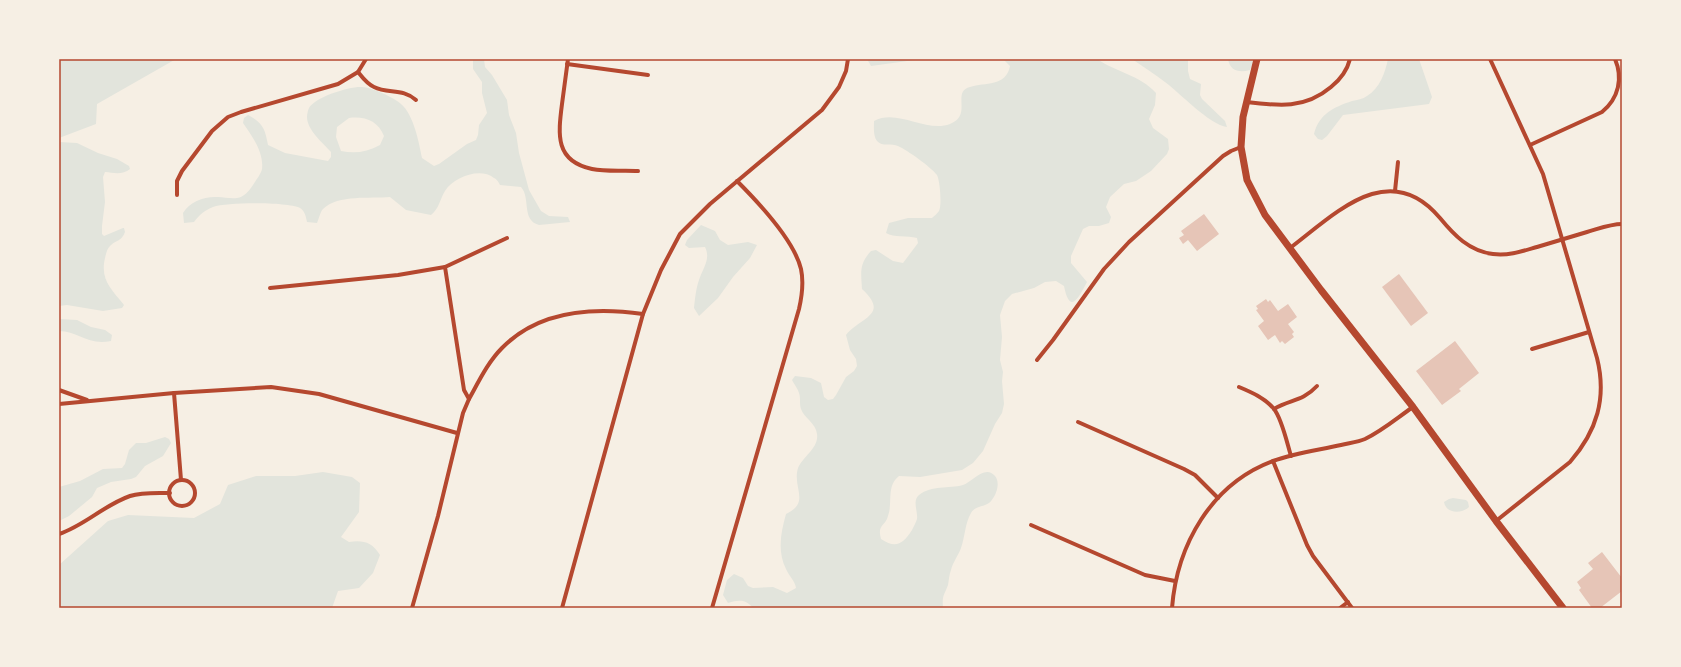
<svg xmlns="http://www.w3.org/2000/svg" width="1681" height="667" font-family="'DejaVu Sans',sans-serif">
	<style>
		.green { fill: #e2e4dc; fill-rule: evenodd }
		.building { fill: #e6c5b7 }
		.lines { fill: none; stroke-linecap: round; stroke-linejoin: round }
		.minor { stroke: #b5482f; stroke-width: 4 }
		.primary { stroke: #b5482f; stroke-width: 7 }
		.neatline { fill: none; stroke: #b5482f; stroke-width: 1.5 }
	</style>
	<rect width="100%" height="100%" fill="#f6efe4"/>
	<!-- green -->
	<g class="green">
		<polygon points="59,59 176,59 97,104 96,124 59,138"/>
		<path d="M 473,59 L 484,59 L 485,67 L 492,75 L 507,100 L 509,115 L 516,133 L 519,153 L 529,190 L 541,211 L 549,216 L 568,217 L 570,222 L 539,225 C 521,220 531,198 521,187 L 500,185 C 499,183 497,179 494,178 C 480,167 454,177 445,191 C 440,199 439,209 431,215 L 406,210 L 390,197 C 371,199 338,194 323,209 C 320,212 319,219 317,223 L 307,222 C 306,217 305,211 300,208 C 287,202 228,202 213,207 C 205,210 199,215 194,222 L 184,223 L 183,213 C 190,201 205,196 218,197 C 224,197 231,199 237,198 C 244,197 249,191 253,185 C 256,180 261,174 262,169 C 264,152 252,136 243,123 L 244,118 L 248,115 C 263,123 265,129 268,145 L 285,153 L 328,161 L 331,157 L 331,152 C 323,143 307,130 307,117 C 307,114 308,110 309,108 C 315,97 350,86 362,87 C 371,87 395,98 401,104 C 414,115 419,143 422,158 L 434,166 L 439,164 L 467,144 L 476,140 L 478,135 L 479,125 L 487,113 L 482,93 L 482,82 L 473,69 ZM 349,118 C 365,116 378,121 384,136 L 380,145 C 367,152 355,154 341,151 L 336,137 L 337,127 Z"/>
		<polygon points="867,59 922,59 871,66"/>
		<path d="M 1003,59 L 1097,59 C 1116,72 1140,75 1156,93 L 1155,105 L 1149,119 L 1153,128 L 1168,139 L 1169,149 L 1167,154 L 1151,171 L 1136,181 L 1124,184 L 1110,197 L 1106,207 L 1111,217 L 1109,223 L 1099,226 L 1089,226 L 1083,229 L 1071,256 L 1071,263 L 1087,282 C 1079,297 1070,316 1064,286 L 1056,281 L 1045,282 L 1034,288 L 1012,294 L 1005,301 L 1000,315 L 1002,337 L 1000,360 L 1003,372 L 1002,381 L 1004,404 L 1002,413 L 995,424 L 983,451 L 973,463 L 962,470 L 920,477 L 899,476 C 886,486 893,503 888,516 C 885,527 877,524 881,539 C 896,549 903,544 912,530 C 914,526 916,522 917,519 C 918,511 912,501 919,495 C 932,485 948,489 963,485 C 971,483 985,464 995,476 C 1001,483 996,497 989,503 C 983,507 975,506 971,513 C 965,523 965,537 961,548 C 958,556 953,562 951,570 C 949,575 949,580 948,585 C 944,596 942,595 943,608 L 753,608 C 745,599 739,600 728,603 L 723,595 L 727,580 L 734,574 L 743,578 L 748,586 L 753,588 L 773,587 L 787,593 L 796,588 C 795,581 789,576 786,569 C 777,551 781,532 786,514 C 811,502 792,488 798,468 C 803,456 819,448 817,434 C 816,423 804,418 801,409 C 799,404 801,398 799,393 C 798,389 794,384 792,380 L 795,376 L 811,378 L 821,383 L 824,397 L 828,400 L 833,399 L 836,395 L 846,377 L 854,371 L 857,366 L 856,359 L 850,350 L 846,335 C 861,317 890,315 862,289 C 861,272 859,264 871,251 L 876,250 L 893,261 L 903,263 L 918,243 L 917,238 C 907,235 894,238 886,233 L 889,223 L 908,218 L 932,218 C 934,216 937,214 939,211 C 942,205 940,181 937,175 C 931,167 907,150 898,146 C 892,143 882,147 877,141 C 873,136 874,127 874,121 C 897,108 926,133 950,124 C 973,115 951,92 970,87 C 985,82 1006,87 1010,66 Z"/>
		<path d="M 1132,59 L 1188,59 L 1188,71 L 1190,79 L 1201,84 L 1200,95 L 1202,99 L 1225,121 L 1227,127 C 1210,125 1180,93 1165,82 C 1155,74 1143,67 1132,59 Z"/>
		<path d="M 1228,59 L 1253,59 L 1252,66 L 1250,70 C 1239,73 1230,71 1228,59 Z"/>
		<path d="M 1388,59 L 1419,59 L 1432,97 L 1429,104 L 1343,115 L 1327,136 L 1322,140 L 1318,139 L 1314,134 C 1319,114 1334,107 1352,101 C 1357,100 1363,99 1367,96 C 1380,88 1385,73 1388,59 Z"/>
		<path d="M 59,142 L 77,143 L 98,153 L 117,159 L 129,166 L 130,169 C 123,175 114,173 105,172 L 103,177 L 105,202 L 102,226 L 102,234 L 104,236 L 123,228 L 124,228 L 125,232 C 121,242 117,239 110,246 C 107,249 106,254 105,258 C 100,280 111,289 124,305 L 122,308 L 103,311 L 67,305 L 59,306 Z"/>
		<path d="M 701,225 L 715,231 L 720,240 L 728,245 L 748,242 L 757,245 L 750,258 L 733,277 L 718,298 L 699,316 L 694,308 C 695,299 696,288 699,280 C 703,268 711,259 705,247 L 689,248 L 685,245 L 687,240 Z"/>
		<path d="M 59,319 L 77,320 L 91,327 L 105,330 L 112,335 L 111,341 C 88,346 78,331 59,331 Z"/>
		<polygon points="165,437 169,439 171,443 163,456 145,466 136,477 131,479 111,482 97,488 92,497 69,516 59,521 59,487 80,481 103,469 122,468 125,464 129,450 136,443 146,443"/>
		<path d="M 323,472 L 352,477 L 360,483 L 359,512 L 341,537 L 349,542 C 363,540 372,542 380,555 L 373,573 L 359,588 L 338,591 L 332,608 L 59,608 L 59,565 L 108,521 L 128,515 L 194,518 L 220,504 L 228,485 L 256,476 L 295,476 Z"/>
		<path d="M 1453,498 L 1466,500 L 1468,502 L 1469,507 C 1462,514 1446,514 1444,502 L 1449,499 Z"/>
	</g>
	<!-- building -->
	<g class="building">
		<polygon points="1204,214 1219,234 1197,251 1188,240 1183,244 1179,238 1184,235 1181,231"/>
		<polygon points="1399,274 1428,313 1411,326 1382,287"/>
		<polygon points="1266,299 1268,302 1270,300 1278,311 1288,304 1297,317 1288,324 1294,332 1292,334 1294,337 1285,344 1282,341 1280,343 1275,335 1268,340 1258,326 1264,321 1256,310 1258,309 1256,306"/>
		<polygon points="1455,341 1479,373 1459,389 1461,391 1442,405 1416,371"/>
		<polygon points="1602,552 1622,578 1622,591 1600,608 1592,608 1579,590 1581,588 1577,582 1593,569 1588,563"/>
	</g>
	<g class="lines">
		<!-- minor -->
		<g class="minor">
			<path d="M 568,59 C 566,74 564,89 562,104 C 558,135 555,161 592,169 C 607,172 624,170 638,171"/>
			<path d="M 1490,59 L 1543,174 L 1597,358 C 1607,398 1597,431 1570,462 L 1496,521"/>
			<polyline points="567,64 648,75"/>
			<path d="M 358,72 C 362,77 367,84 374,87 C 388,94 403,88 416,100"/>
			<path d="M 1246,102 C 1279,106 1305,109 1331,87 C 1341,79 1347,71 1350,59"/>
			<path d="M 1530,145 L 1602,112 C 1619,98 1623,78 1615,59"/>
			<polyline points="1395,191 1398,162"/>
			<polyline points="177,195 177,181 182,171 212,131 228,117 241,112 338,84 358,72 366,59"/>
			<path d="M 1290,248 C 1335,214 1389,157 1440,218 C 1454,235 1469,251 1493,254 C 1509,256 1523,251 1537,247 C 1554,242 1570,237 1587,232 C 1598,229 1610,224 1622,224"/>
			<polyline points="270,288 398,275 445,267"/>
			<polyline points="1532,349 1589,332"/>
			<polyline points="1037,360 1053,340 1104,269 1129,242 1223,156 1231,151 1241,147"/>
			<path d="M 1239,387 C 1251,392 1265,398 1274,409 C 1282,419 1287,443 1291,456"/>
			<polyline points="59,390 87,400"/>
			<polyline points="174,393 181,480"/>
			<path d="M 469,399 C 479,381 488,362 502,348 C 539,310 594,307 643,314"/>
			<polyline points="59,404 174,393 271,387 319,394 457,433"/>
			<path d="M 1274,409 C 1291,399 1302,402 1317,386"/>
			<polyline points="1078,422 1184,469 1195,475 1218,498"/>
			<polyline points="1273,461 1307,545 1313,556 1352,608"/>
			<circle cx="182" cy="493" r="13"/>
			<polyline points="1031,525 1145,575 1175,581"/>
			<path d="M 59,534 C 84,526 104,505 130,496 C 142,492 157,493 170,493"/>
			<polyline points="412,608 438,516 463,413 469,399 464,390 445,267 507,238"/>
			<polyline points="562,608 643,314 661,270 680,234 710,204 822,110 839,87 846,71 848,59"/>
			<path d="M 712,608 L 799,309 C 802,296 804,283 801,269 C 794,240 758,202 737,181"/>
			<path d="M 1172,608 C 1177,545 1211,484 1273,461 C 1295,453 1319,450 1341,445 C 1349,443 1358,442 1365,439 C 1382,431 1397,418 1413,407"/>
			<polyline points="1340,608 1348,602"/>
		</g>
		<!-- primary -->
		<polyline class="primary" points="1257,59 1243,117 1241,147 1247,180 1265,215 1321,290 1413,407 1496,521 1563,608"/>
	</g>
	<!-- border -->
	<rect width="1681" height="667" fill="none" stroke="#f6efe4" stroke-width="120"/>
	<rect x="60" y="60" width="1561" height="547" class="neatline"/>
</svg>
